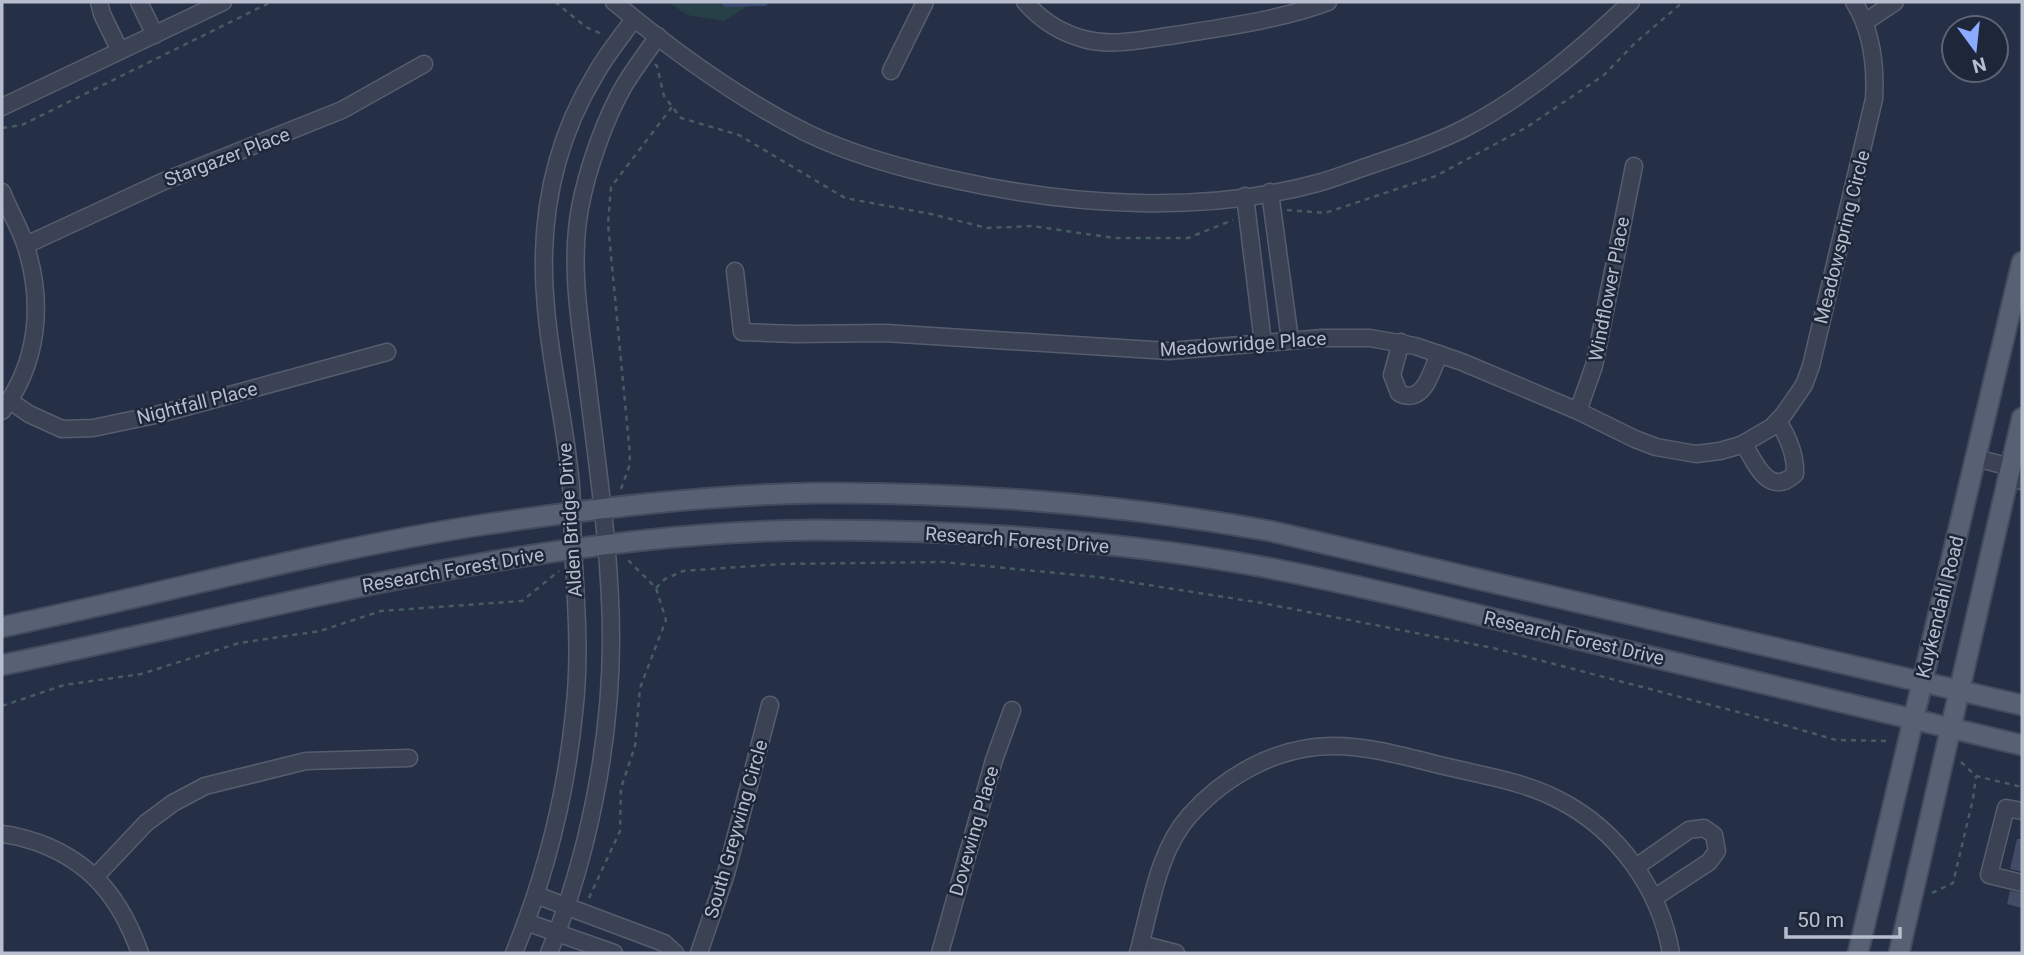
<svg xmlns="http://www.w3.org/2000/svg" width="2024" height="955" font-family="Roboto,sans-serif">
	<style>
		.green { fill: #273f46 }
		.water { fill: #38486d }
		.building { fill: #424c65 }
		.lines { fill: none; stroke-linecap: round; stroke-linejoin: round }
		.minor-casing { stroke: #565d6f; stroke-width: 19 }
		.major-casing { stroke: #444b5e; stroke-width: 23 }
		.path { stroke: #465c62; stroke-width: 2.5; stroke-dasharray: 5 5; stroke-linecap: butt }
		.minor { stroke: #3a4254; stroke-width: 16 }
		.major { stroke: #586174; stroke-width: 19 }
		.labels { text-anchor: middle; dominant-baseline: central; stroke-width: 5; stroke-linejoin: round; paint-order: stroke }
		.street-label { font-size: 19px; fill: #b8bece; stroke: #1e273a }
	</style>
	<rect width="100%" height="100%" fill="#252f45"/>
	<!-- green -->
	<polygon class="green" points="668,2 754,2 724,21 687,15"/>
	<!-- water -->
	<polygon class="water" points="720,2 770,2 766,6 725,7"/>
	<!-- building -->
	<g class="building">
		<polygon points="2017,839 2022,839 2022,872 2010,869"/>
		<polygon points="2010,891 2022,893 2022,908 2007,904"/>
	</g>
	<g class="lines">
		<!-- minor casing -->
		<g class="minor-casing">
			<g id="minor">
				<polyline points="99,2 102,14 120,51"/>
				<polyline points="139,2 155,35"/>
				<path d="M 614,2 C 673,51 736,97 805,132 C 854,156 907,170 960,181 C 1074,206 1204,214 1318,183 C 1336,178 1353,171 1371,165 C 1403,154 1436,143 1465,128 C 1528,95 1580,50 1631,2"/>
				<path d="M 1025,2 C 1040,19 1061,33 1084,39 C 1112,47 1146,39 1175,35 C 1226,27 1279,20 1328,2"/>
				<polyline points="1865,22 1895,2"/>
				<polyline points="891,71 925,2"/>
				<polyline points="2,107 223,2"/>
				<path d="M 2,192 C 9,210 20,228 26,247 C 44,304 38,363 2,411"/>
				<polyline points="1270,192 1290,340"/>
				<polyline points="1245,196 1263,343"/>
				<polyline points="26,245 162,182 342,110 424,64"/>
				<path d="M 735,271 L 742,332 L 795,334 L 885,333 L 1169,351 L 1322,338 L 1370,338 L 1415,346 L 1462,362 L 1578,411 L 1635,439 L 1656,447 L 1696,454 L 1720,451 L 1741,445 L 1772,427 L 1784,414 L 1804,385 L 1811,366 L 1874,99 C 1876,65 1872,31 1854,2"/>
				<path d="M 1401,342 L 1392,375 L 1399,393 C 1424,406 1432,370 1439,354"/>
				<polyline points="10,401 29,414 62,429 93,428 160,414 387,352"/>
				<polyline points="1578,411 1594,366 1634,166"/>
				<path d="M 1744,444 C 1755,463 1769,498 1795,474 C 1796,455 1788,437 1778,421"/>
				<polyline points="1976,458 2010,467 2022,464"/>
				<polyline points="2010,467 2022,481"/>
				<polyline points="2022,811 2006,808 1989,875 2022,883"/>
				<path d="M 2,834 C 15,835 27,839 39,843 C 93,863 121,900 140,953"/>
				<polyline points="1636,867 1689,830 1704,828 1714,835 1717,851 1709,862 1654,898"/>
				<polyline points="95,877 146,823 173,803 205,786 306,761 409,758"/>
				<polyline points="536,895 664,943 675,953"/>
				<polyline points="526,922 614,953"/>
				<polyline points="1141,944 1176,953"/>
				<path d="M 514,953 C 545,877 566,795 574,713 C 580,664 577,614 574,565 C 572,539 573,512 571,486 C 566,427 551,368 546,308 C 538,226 552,146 595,75 C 606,55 621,37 634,19"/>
				<path d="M 549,953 C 588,857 611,743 611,639 C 611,550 596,459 586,371 C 579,317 570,262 580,208 C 587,170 605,118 625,84 C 635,68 647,52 658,36"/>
				<polyline points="699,953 726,874 770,705"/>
				<polyline points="940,953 994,760 1012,710"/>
				<path d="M 1138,953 C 1151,907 1157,852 1190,815 C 1226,775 1278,746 1333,746 C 1372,746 1410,758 1448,767 C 1485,776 1525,782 1559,800 C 1618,830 1660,889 1671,953"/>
			</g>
		</g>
		<!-- major casing -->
		<g class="major-casing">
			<g id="major">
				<path d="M 2,627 C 161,594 320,550 481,525 C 591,509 703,495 815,493 C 967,492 1120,504 1270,531 L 2022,705"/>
				<path d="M 2,665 C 271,610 538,532 815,530 C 963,530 1112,540 1258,566 C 1376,588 1493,619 1610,647 C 1747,680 1885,712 2022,745"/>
				<polyline points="1858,953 2022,262"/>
				<polyline points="1899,953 2022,418"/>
			</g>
		</g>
		<!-- path -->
		<g class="path">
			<polyline points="555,2 586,27 604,35"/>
			<polyline points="655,64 657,66 664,96 681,118 739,135 845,198 931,214 987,228 1032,226 1114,238 1188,238 1233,220"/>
			<polyline points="2,128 22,125 271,2"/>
			<polyline points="1287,210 1325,213 1436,176 1527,127 1604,75 1635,43 1683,2"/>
			<polyline points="621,489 629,467 630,455 608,224 611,187 672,107"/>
			<polyline points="656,588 665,579 683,571 781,564 943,562 1098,577 1262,603 1493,648 1753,716 1836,740 1891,741"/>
			<polyline points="2,706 64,685 141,674 239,643 320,631 381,611 522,601 559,571"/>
			<polyline points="1961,762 1976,776 2022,787"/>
			<polyline points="1932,893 1953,883 1973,799 1976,776"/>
			<polyline points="589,898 620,831 621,788 635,746 640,688 666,620 656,588 628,560"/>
		</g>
		<!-- minor -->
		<use href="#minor" class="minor"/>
		<!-- major -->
		<use href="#major" class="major"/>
	</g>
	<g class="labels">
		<!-- street labels -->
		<g class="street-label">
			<text transform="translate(227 157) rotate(-21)">Stargazer Place</text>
			<text transform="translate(1842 237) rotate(-76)">Meadowspring Circle</text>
			<text transform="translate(1609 289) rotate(-79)">Windflower Place</text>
			<text transform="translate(1243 344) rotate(-4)">Meadowridge Place</text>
			<text transform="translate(197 403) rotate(-14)">Nightfall Place</text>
			<text transform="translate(570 520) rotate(-94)">Alden Bridge Drive</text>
			<text transform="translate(1017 540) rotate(4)">Research Forest Drive</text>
			<text transform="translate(453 570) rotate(-10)">Research Forest Drive</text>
			<text transform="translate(1940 607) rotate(-76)">Kuykendahl Road</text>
			<text transform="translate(1574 638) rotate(13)">Research Forest Drive</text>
			<text transform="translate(736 829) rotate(-74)">South Greywing Circle</text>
			<text transform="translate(974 831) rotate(-74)">Dovewing Place</text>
		</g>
	</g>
	<!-- border -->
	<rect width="2024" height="955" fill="none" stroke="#b8bece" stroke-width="7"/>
	<!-- north arrow -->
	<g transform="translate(1975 49) rotate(165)"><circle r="33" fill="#1e273a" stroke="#5c6375" stroke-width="2"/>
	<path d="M0-5L12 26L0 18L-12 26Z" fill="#8babff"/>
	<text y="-10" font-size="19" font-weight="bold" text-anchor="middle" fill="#b8bece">N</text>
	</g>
	<!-- scale -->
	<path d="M1786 927v10h114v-10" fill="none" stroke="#b8bece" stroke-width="3.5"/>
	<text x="1797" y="927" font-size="21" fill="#b8bece" stroke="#1e273a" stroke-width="5" paint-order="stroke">50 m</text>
</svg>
